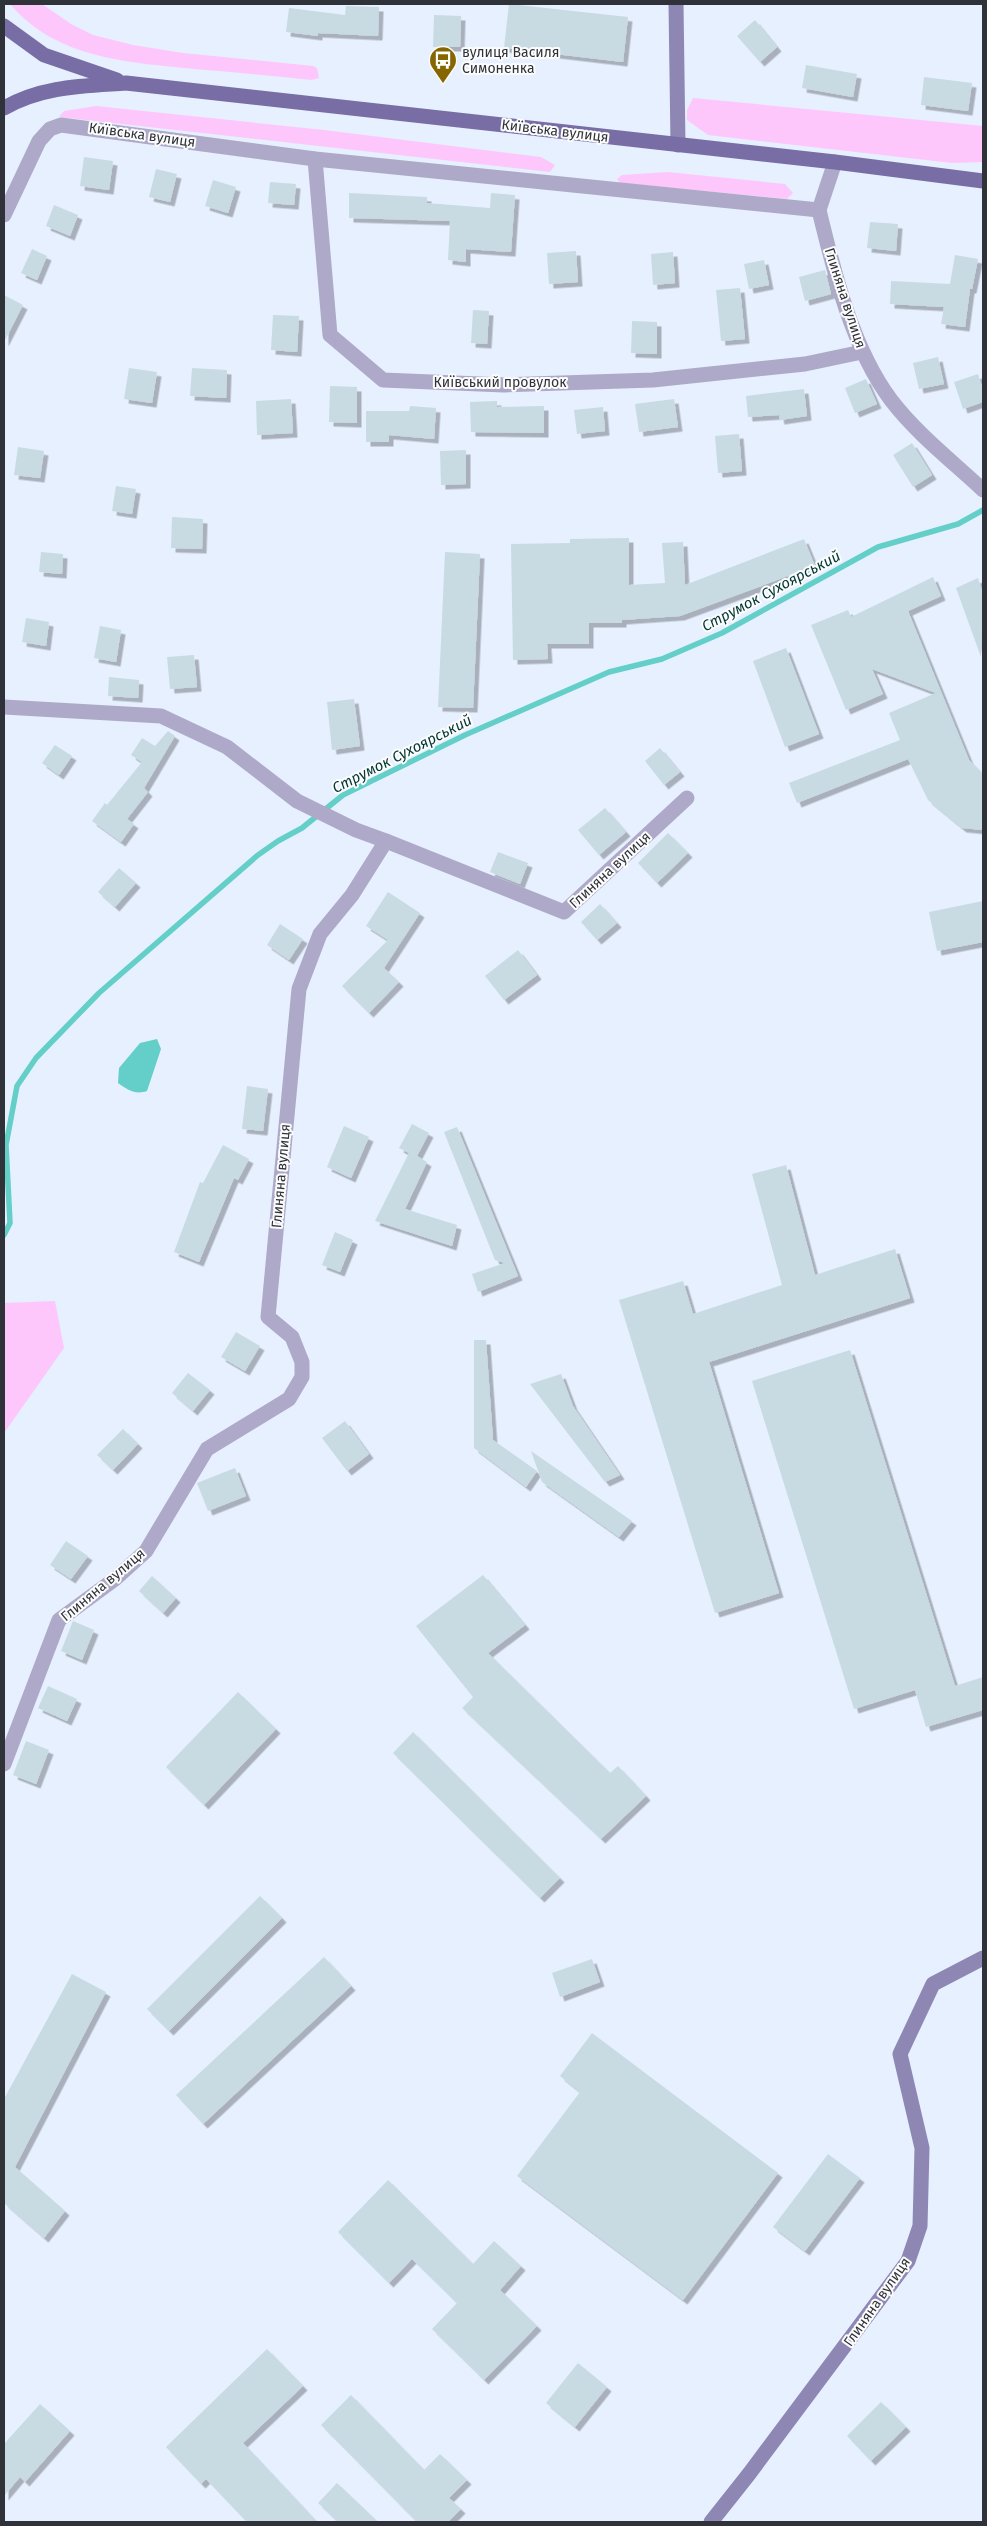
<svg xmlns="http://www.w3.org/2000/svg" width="987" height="2526" font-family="'Fira Sans',sans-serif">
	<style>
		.green { fill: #fdc7fc }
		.water { fill: #63cfc8 }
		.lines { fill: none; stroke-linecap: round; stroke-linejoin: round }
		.stream { stroke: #63cfc8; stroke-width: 5.5 }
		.building { fill: #c8dbe3; filter: url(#shadow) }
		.street { stroke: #aea9c8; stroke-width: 15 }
		.secondary { stroke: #8e87b4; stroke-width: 15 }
		.primary { stroke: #786ea5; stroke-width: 15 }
		.labels { text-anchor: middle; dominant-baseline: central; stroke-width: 4; stroke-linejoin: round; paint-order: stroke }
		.poi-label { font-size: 14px; fill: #2f3339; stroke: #fcfcfc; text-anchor: start }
		.street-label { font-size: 14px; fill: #2f3339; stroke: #fcfcfc }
		.water-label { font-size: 15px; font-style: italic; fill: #013735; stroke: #fcfcfc }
	</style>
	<defs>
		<filter id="shadow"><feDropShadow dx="4.5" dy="4.5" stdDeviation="0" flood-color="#0004"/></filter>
	</defs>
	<rect width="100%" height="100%" fill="#e6f0ff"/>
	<!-- green -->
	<g class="green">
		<path d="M 10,4 L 42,4 L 71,24 L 93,35 L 133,45 L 183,53 L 313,66 L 317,68 L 319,78 L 312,80 C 273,76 233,72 194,69 C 127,62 57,59 10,4 Z"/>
		<polygon points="693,98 983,126 983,162 952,163 708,135 687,120 687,110"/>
		<polygon points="96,106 324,130 541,157 555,165 550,172 59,117 64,111"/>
		<polygon points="668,172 785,184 793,193 787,199 620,183 617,179 622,175"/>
		<polygon points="55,1301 64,1348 4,1433 4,1303"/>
	</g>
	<!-- water -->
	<path class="water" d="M 157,1039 L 161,1049 L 147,1091 C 135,1095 128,1090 118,1083 L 119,1068 L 140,1043 Z"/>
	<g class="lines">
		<!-- stream -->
		<polyline class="stream" points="4,1235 10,1223 6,1145 17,1086 36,1058 99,993 258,855 278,841 302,828 343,795 465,735 609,672 662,659 722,633 878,547 958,524 983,510"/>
	</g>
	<!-- building -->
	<g class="building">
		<polygon points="509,4 628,17 623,62 504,48"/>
		<polygon points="346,6 379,7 378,36 318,33 318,36 286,32 289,8 345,15"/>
		<polygon points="434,15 461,16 460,47 433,47"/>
		<polygon points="755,20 777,47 760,62 737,36"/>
		<polygon points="806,65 857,74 853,97 802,88"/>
		<polygon points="924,77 972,83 968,111 921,105"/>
		<polygon points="84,157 113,161 109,190 80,186"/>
		<polygon points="156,169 177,174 170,202 149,197"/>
		<polygon points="213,180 236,187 228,213 205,206"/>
		<polygon points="270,182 296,184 294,205 268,203"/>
		<polygon points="349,193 427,197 427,203 490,208 491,193 515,195 511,252 466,249 466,262 448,260 450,221 349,218"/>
		<polygon points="54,205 78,215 70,236 46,226"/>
		<polygon points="870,222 898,224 896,251 867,248"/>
		<polygon points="32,249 47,256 37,280 21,273"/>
		<polygon points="576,251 578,282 549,284 547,253"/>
		<polygon points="673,252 675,283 653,285 651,254"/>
		<polygon points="955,255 978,259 972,289 970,289 965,327 941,324 944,307 890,304 891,281 950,284"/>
		<polygon points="764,260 769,285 749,289 744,264"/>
		<polygon points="825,270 831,294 805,301 799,277"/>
		<polygon points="740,288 745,339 721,341 716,290"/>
		<polygon points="4,295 23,305 4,342"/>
		<polygon points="473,310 489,311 487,344 471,343"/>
		<polygon points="273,315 299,316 297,352 271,350"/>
		<polygon points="632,321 657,322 657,354 631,353"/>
		<polygon points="938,357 944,384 919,389 913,363"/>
		<polygon points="129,368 157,372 152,403 124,399"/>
		<polygon points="192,368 227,370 226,398 190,396"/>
		<polygon points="978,374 983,390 983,402 963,409 954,382"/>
		<polygon points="866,379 877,404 855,413 845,388"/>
		<polygon points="330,386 357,387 357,423 329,422"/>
		<polygon points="804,389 807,416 780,420 779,415 748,417 746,396"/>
		<polygon points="291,399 293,433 257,435 256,401"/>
		<polygon points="674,399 678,427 639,432 635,404"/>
		<polygon points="497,401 497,407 544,406 544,433 471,432 470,402"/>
		<polygon points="410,406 436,408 434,439 389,435 389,442 366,442 366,411 409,411"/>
		<polygon points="603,407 605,431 577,434 574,410"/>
		<polygon points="739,434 742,471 718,473 715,436"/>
		<polygon points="912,443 932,475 913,487 893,455"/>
		<polygon points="18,447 44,451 40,478 14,475"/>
		<polygon points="466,450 466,484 441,485 440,451"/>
		<polygon points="116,486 136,489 132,514 112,511"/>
		<polygon points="172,517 203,519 202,549 171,548"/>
		<polygon points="629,538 629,585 665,583 662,543 683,542 685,585 804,539 815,566 680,616 622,620 622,623 589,623 589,644 547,644 548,659 513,660 511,544 570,543 570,539"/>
		<polygon points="41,552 63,554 62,574 39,572"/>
		<polygon points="445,552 480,554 473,708 438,707"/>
		<polygon points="933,577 941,596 908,611 969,760 983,774 983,830 962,828 928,800 908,759 797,803 789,783 900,740 889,713 936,693 872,669 883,694 846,710 811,625 848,610 851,617"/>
		<polygon points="978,578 983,594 981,657 956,588"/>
		<polygon points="26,618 49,622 46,646 22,642"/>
		<polygon points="100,626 121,630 116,662 94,658"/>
		<polygon points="786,648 819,734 785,747 753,661"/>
		<polygon points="194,655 197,687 170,689 167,657"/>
		<polygon points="109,677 139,680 138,698 108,696"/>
		<polygon points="354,699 360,746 332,750 327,702"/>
		<polygon points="168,731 175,736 144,788 148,792 127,819 134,824 121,842 92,821 105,803 107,805 142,762 131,755 142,738 155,746"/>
		<polygon points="55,745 72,756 59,775 42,763"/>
		<polygon points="660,748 680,772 664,785 645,761"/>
		<polygon points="605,808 626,832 599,855 578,830"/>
		<polygon points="668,833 688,853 657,883 638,863"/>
		<polygon points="498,852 528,863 520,884 490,872"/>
		<polygon points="119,868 136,883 115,907 98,892"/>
		<polygon points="388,892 420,913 384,968 399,982 369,1013 342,986 388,940 366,926"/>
		<polygon points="983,901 983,942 937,951 929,912"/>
		<polygon points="600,904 617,923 597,940 581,922"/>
		<polygon points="280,924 303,939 289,960 267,945"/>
		<polygon points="518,950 537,975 504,1000 485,976"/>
		<polygon points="247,1086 268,1089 263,1131 242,1129"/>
		<polygon points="412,1124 429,1133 417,1156 427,1162 405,1209 457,1225 452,1246 375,1221 409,1153 399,1148"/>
		<polygon points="344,1126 369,1137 351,1178 327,1167"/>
		<polygon points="457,1127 518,1276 478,1292 472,1274 505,1263 495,1260 444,1132"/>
		<polygon points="223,1145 249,1159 238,1180 234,1178 199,1262 174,1252 200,1182 203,1183"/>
		<polygon points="786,1165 815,1275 895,1249 910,1298 709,1362 779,1593 715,1613 619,1300 683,1281 693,1314 782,1285 752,1174"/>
		<polygon points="335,1232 353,1240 340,1272 322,1265"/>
		<polygon points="236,1332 260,1346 245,1371 221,1357"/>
		<polygon points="474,1340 486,1340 493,1440 537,1471 526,1487 474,1448"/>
		<polygon points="850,1350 955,1686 983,1677 983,1710 926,1727 915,1690 854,1709 752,1381"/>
		<polygon points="188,1373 210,1390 193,1411 172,1393"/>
		<polygon points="561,1374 573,1406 620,1475 605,1482 530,1384"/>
		<polygon points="345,1421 369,1454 347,1471 322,1438"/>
		<polygon points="123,1429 138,1444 113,1470 97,1455"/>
		<polygon points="531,1451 632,1521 619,1537 542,1482"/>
		<polygon points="235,1468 246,1496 208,1511 197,1483"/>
		<polygon points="66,1541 88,1556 71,1579 50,1565"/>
		<polygon points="483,1575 525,1625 488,1653 610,1773 618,1766 646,1796 601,1839 462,1708 473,1697 416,1626"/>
		<polygon points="152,1576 176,1598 163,1613 139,1591"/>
		<polygon points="73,1621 94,1630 82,1660 61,1651"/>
		<polygon points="48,1686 77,1699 67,1721 38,1708"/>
		<polygon points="238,1692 276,1729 204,1805 166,1767"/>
		<polygon points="413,1732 560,1878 540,1898 393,1753"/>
		<polygon points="26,1741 49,1750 36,1784 13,1775"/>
		<polygon points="260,1896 282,1918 169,2031 147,2009"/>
		<polygon points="324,1957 351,1986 203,2124 176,2095"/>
		<polygon points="592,1959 600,1982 560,1997 552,1973"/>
		<polygon points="72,1974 106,1992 15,2167 65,2211 44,2238 4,2203 4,2099"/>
		<polygon points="592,2033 778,2173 683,2300 517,2176 580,2092 560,2076"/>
		<polygon points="828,2154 860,2178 805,2251 773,2227"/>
		<polygon points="388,2180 473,2264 494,2241 521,2266 500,2290 537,2326 484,2380 432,2329 457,2303 412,2259 389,2283 338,2232"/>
		<polygon points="267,2349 303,2386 243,2443 317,2522 247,2522 206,2479 201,2484 166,2447"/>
		<polygon points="578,2363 607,2387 575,2427 546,2403"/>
		<polygon points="351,2395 424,2470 440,2454 467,2480 449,2498 461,2509 448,2522 417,2522 321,2425"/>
		<polygon points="881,2402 906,2427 871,2461 847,2436"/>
		<polygon points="40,2404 70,2431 25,2482 20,2477 4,2496 4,2444"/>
		<polygon points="337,2483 378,2522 338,2522 318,2503"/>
	</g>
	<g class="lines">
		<!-- street -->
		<g class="street">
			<polyline points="315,159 330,335 383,380 504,385 653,380 805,364 862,352"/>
			<path d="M 819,210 C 834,272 852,348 891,400 C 917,434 952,461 983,490"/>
			<polyline points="819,210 835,162"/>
			<polyline points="4,215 39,141 50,129 61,125 315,159 819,210"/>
			<polyline points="4,707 161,716 227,747 297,801 356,830 386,841"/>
			<polyline points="4,1764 59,1620 115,1579 146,1551 207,1449 289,1399 302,1377 302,1362 292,1337 268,1317 299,989 320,934 352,895 386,841 564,912 687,798"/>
		</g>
		<!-- secondary -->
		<g class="secondary">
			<polyline points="676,4 678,145"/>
			<polyline points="711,2522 749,2474 908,2261 920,2226 922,2148 900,2054 933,1984 983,1958"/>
		</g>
		<!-- primary -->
		<g class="primary">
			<polyline points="4,26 44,55 117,80"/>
			<path d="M 4,108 C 42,86 83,86 126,83 L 835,162 L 983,181"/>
		</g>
	</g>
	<!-- icons -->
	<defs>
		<g id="bus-pin" transform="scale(1.4375)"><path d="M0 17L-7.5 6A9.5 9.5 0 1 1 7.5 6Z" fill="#866600" stroke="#fcfcfc"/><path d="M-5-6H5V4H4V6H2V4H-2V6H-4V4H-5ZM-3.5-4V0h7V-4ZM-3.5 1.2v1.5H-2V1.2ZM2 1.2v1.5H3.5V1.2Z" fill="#fff"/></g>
	</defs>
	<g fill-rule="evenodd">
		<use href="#bus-pin" x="443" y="60"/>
	</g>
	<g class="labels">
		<!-- poi labels -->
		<g class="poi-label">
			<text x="462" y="52">вулиця Василя<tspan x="462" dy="16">Симоненка</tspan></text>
		</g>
		<!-- street labels -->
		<g class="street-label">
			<text transform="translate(555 131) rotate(7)">Київська вулиця</text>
			<text transform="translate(142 135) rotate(8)">Київська вулиця</text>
			<text transform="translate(845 298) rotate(72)">Глиняна вулиця</text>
			<text x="500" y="382">Київський провулок</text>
			<text transform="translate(610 870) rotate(-43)">Глиняна вулиця</text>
			<text transform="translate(281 1176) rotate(-85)">Глиняна вулиця</text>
			<text transform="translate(103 1585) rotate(-40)">Глиняна вулиця</text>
			<text transform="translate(877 2302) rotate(-55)">Глиняна вулиця</text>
		</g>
		<!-- water labels -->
		<g class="water-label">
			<text transform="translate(771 591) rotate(-28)">Струмок Сухоярський</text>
			<text transform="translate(402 754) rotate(-27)">Струмок Сухоярський</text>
		</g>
	</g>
	<!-- border -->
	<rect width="987" height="2526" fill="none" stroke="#2f3339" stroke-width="10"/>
</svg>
